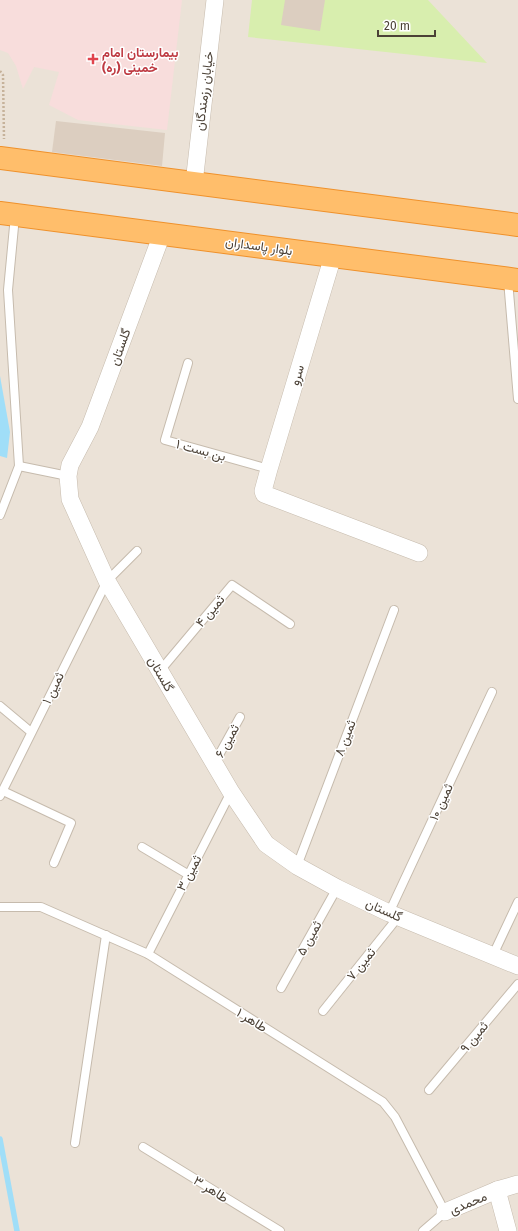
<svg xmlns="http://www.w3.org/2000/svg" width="518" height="1231" font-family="'Fira Sans',Vazirmatn,sans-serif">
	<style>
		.residential { fill: #ebe2d7 }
		.medical { fill: #f8dddc }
		.green { fill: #d8eeae }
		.water { fill: #a0def8 }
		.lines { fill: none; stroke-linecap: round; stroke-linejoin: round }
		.stream { stroke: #a0def8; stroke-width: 5.5 }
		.building { fill: #dccec0 }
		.lane-casing { stroke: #c6bbad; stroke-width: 10 }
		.street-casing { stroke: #c6bbad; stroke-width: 18 }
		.highway-casing { stroke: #ef912b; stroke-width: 24 }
		.path { stroke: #c6b29a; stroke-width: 2.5; stroke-dasharray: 2 2; stroke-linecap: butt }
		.lane { stroke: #fff; stroke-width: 8 }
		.street { stroke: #fff; stroke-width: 17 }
		.highway { stroke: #ffbe6b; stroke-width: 22 }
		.health-dot { fill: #e0444e; stroke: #fff; stroke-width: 1.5 }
		.labels { text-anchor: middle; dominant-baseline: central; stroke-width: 3; stroke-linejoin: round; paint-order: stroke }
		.health-label { font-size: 13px; font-weight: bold; fill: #be3a42; stroke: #fff; text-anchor: start }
		.street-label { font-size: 13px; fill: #4b4136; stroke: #fff }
	</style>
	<rect width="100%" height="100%" fill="#f6f1e9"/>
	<!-- residential -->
	<rect class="residential" x="0" y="0" width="518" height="1231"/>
	<!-- medical -->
	<polygon class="medical" points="0,0 182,0 167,130 78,120 49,105 59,72 34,67 23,89 16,66 8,53 0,50"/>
	<!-- green -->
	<polygon class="green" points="252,0 428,0 487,63 248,37"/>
	<!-- water -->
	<polygon class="water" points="0,376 10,432 7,458 0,456"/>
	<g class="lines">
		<!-- stream -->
		<polyline class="stream" points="0,1139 17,1231"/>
	</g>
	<!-- building -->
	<g class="building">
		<polygon points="285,0 325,0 320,31 281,25"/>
		<polygon points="56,121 165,133 162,166 52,152"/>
	</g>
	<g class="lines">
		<!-- lane casing -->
		<g class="lane-casing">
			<g id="lane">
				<polyline points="508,280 518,399"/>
				<polyline points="188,363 165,440 269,469"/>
				<polyline points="19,466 68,476"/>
				<polyline points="0,515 19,466 8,290 15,216"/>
				<polyline points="159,672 232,585 290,624"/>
				<polyline points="0,706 31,732"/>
				<polyline points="214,764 240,717"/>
				<polyline points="3,791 71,823 54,863"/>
				<polyline points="0,796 107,581 137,551"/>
				<polyline points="142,847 189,875"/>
				<polyline points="297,866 394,610"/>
				<polyline points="0,907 41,907 148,954 383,1102 395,1117 445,1212 423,1231"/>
				<polyline points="389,913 492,692"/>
				<polyline points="148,954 231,792"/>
				<polyline points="493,955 518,902"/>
				<polyline points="281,988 337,888"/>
				<polyline points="323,1011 399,916"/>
				<polyline points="429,1090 518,984"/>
				<polyline points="75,1143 106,935"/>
				<polyline points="143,1147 280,1231"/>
			</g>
		</g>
		<!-- street casing -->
		<g class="street-casing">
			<g id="street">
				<polyline points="194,183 215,0"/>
				<polyline points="162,234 90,427 70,465 68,476 70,499 107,581 231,792 266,844 297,866 337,888 389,913 518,966"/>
				<polyline points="333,256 269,469 263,491 264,494 419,553"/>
				<polyline points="497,1190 508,1231"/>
				<polyline points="445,1212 497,1190 518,1184"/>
			</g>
		</g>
		<!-- highway casing -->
		<g class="highway-casing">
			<g id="highway">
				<polyline points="0,158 518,225"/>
				<polyline points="0,213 518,280"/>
			</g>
		</g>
		<!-- path -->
		<polyline class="path" points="0,71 3,75 4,139"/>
		<!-- lane -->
		<use href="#lane" class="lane"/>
		<!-- street -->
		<use href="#street" class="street"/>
		<!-- highway -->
		<use href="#highway" class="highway"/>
	</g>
	<!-- markers -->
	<path class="health-dot" d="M91 53h4v4h4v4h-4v4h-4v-4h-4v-4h4z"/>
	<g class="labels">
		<!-- health labels -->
		<g class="health-label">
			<text x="102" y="52">بیمارستان امام<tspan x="102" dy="15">خمینی (ره)</tspan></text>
		</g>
		<!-- street labels -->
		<g class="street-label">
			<text transform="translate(204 91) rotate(-83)">خیابان رزمندگان</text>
			<text transform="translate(259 246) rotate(8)">بلوار پاسداران</text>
			<text transform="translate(120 347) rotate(-70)">گلستان</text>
			<text transform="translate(297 375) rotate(-73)">سرو</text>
			<text transform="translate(201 450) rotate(15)">بن بست ۱</text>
			<text transform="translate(210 611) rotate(-50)">ثمین ۴</text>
			<text transform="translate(161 674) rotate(60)">گلستان</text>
			<text transform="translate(53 688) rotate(-64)">ثمین ۱</text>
			<text transform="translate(345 738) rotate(-69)">ثمین ۸</text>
			<text transform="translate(227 741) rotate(-61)">ثمین ۶</text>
			<text transform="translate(441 802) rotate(-65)">ثمین ۱۰</text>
			<text transform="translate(189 873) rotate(-62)">ثمین ۳</text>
			<text transform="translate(384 910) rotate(24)">گلستان</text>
			<text transform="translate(309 938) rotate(-61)">ثمین ۵</text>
			<text transform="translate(361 964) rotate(-51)">ثمین ۷</text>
			<text transform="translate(252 1020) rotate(32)">طاهر ۱</text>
			<text transform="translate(474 1037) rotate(-50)">ثمین ۹</text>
			<text transform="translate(211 1189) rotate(32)">طاهر ۳</text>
			<text transform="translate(468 1203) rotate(-23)">محمدی</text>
		</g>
	</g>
	<!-- scale -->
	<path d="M378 30v6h57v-6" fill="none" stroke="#4b4136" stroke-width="2"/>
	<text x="384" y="30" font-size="12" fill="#4b4136" stroke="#ffffff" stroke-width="3" paint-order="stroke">20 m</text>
</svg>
